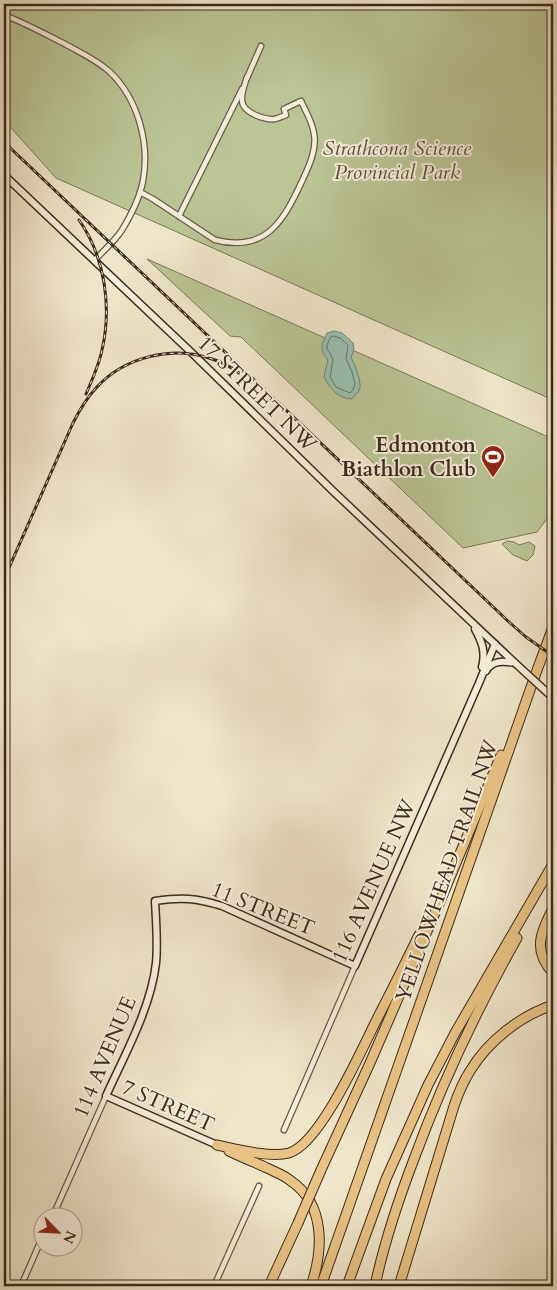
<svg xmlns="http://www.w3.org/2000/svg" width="557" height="1290" font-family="Cardo,serif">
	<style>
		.green { fill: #bac495; stroke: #7b7757 }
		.water { fill: #9ac0b1; stroke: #748474 }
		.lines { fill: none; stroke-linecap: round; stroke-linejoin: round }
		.shore { stroke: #6b7565; stroke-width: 1 }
		.street-casing { stroke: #695945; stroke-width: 7 }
		.secondary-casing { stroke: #3c2a19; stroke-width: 9 }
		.highway-casing { stroke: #3c2a19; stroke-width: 11 }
		.street { stroke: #f5eedc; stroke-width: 4.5 }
		.secondary { stroke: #f5eedc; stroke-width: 6 }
		.highway { stroke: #e8c284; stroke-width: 9 }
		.rail-casing { stroke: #3c2a19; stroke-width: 3 }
		.rail { stroke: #f5eedc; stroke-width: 1; stroke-dasharray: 4; stroke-linecap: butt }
		.secondary-bridge-casing { stroke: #3c2a19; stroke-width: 9; stroke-linecap: butt }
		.highway-bridge-casing { stroke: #3c2a19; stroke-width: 11; stroke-linecap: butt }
		.secondary-bridge { stroke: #f5eedc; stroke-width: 6 }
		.highway-bridge { stroke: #e8c284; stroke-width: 9 }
		.labels { text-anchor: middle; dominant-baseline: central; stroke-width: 4; stroke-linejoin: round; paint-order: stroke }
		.park-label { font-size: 21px; font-style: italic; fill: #5c5038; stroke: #f5eedc }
		.street-label { font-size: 21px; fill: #3c2a19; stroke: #f5eedc }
		.poi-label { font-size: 21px; font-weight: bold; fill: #3c2a19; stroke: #f5eedc; text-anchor: end }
	</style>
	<rect width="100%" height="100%" fill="#efe5c9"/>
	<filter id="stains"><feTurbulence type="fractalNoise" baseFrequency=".004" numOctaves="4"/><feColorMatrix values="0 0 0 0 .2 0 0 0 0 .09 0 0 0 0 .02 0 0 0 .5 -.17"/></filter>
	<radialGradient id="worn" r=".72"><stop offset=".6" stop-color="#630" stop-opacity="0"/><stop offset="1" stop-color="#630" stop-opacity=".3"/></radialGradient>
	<!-- green -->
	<g class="green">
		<polygon points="4,4 547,4 553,12 553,400 56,178 4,120"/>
		<polygon points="147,259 553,439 553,511 537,532 463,548 241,337 230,336"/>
		<polygon points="507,541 514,542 519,545 529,542 535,546 533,555 527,561 513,555 502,544"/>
	</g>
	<!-- water -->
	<path class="water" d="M 334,331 L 342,333 L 353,343 L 354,349 L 351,358 C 355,364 361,381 360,388 C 359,392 355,395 352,399 C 337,398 331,389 324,377 L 328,360 C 319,348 321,346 327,333 Z"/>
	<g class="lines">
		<!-- shore -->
		<path class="shore" d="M 334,336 L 340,338 L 348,345 L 346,359 L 352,372 L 355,384 L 353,390 L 350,393 L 336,387 L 330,377 L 333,360 C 329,347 323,353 330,338 Z"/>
		<!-- street casing -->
		<g class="street-casing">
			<g id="street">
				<path d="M 4,15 C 25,23 45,34 65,44 C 81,53 97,60 110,72 C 138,99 150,143 143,181 C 140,197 131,215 122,230 C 115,241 104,250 94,261"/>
				<polyline points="247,78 261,46"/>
				<path d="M 140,192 L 153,199 L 215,240 C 267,253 284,220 303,179 C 309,166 317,149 314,134 C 313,123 306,112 301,101 L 284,109 L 286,115 C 283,116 279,118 275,119 C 265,120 243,113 242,101 C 241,93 245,84 247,77"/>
				<polyline points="179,216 242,89"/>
				<polyline points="284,1130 355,966"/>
				<polyline points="52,1218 106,1096"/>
				<polyline points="21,1286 42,1238"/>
				<polyline points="214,1286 259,1186"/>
			</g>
		</g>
		<!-- secondary casing -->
		<g class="secondary-casing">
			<g id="secondary">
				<polyline points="4,175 193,354 334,492 515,663"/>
				<path d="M 475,629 C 482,642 486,652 482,667"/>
				<path d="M 486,671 C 492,660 504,661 515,663"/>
				<path d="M 217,1145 L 106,1096 C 125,1054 151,1008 156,963 C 158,943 156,922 155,901 C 182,897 196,898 222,906 L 355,966 L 479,683 L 495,644"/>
			</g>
		</g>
		<!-- highway casing -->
		<g class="highway-casing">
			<g id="highway">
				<path d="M 553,908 C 541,933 532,950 553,973"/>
				<path d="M 217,1145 C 236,1149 270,1158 289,1153 C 320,1144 361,1051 376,1021 C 391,992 405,964 419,935"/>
				<path d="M 229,1151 C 241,1157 254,1162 267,1168 C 275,1172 284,1175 291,1181 C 326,1205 323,1251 311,1286"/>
				<polyline points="321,1170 370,1063 441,899 501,755"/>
				<polyline points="269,1286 298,1223"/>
				<polyline points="321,1286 536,673 553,627"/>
				<polyline points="347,1286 386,1179 428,1085 455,1033 553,864"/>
				<path d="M 375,1286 C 384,1243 398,1201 414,1159 C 442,1083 477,1009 517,938"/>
				<path d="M 399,1286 L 454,1106 C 458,1094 463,1082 470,1071 C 488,1041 520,1016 553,1005"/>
			</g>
		</g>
		<!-- street -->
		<use href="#street" class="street"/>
		<!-- secondary -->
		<use href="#secondary" class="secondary"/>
		<!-- highway -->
		<use href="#highway" class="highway"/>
		<!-- rail casing -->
		<g class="rail-casing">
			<g id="rail">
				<polyline points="4,142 509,622 526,637 553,656"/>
				<path d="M 79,220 C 105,257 112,307 102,350 C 99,365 92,380 86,394"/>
				<path d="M 4,579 L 73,423 C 79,411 86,399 96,388 C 124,357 172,345 212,359 C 222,362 231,367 239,373"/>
			</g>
		</g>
		<!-- rail -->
		<use href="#rail" class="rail"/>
		<!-- secondary-bridge casing -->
		<g class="secondary-bridge-casing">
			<polyline id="secondary-bridge" points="515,663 551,696"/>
		</g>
		<!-- highway-bridge casing -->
		<g class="highway-bridge-casing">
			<polyline id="highway-bridge" points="298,1223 321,1170"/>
		</g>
		<!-- secondary-bridge -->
		<use href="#secondary-bridge" class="secondary-bridge"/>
		<!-- highway-bridge -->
		<use href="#highway-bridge" class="highway-bridge"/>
	</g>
	<!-- icons -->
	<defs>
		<g id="stadium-pin" transform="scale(1.25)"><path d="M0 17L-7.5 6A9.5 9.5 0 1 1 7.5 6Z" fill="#8f2418" stroke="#f5eedc"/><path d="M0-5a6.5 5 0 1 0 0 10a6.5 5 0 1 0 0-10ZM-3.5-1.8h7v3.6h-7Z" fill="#fff"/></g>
	</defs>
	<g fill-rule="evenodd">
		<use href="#stadium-pin" x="493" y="457"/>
	</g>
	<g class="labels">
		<!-- park labels -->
		<g class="park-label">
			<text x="397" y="148">Strathcona Science<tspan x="397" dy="24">Provincial Park</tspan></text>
		</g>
		<!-- street labels -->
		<g class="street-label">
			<text transform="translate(257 394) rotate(44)">17 STREET NW</text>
			<text transform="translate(447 871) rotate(-71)">YELLOWHEAD TRAIL NW</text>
			<text transform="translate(374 881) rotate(-66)">116 AVENUE NW</text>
			<text transform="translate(263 909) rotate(22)">11 STREET</text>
			<text transform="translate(105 1057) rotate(-67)">114 AVENUE</text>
			<text transform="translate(168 1106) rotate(24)">7 STREET</text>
		</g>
		<!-- poi labels -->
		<g class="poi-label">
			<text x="476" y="445">Edmonton<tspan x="476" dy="24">Biathlon Club</tspan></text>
		</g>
	</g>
	<!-- margin -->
	<rect width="557" height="1290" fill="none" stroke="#efe5c9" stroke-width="20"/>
	<rect x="5" y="5" width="547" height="1280" fill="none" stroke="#3c2a19" stroke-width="2.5"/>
	<rect x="10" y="10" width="537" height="1270" fill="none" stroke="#3c2a19"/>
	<!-- north arrow -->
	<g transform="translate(58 1232) rotate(114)"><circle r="24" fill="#f5eedc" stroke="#aba08e"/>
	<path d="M0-4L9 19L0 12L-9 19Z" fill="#8f2418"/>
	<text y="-8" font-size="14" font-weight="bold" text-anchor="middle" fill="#3c2a19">N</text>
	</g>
	<rect width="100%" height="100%" filter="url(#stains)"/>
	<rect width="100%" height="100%" fill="url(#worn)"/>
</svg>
